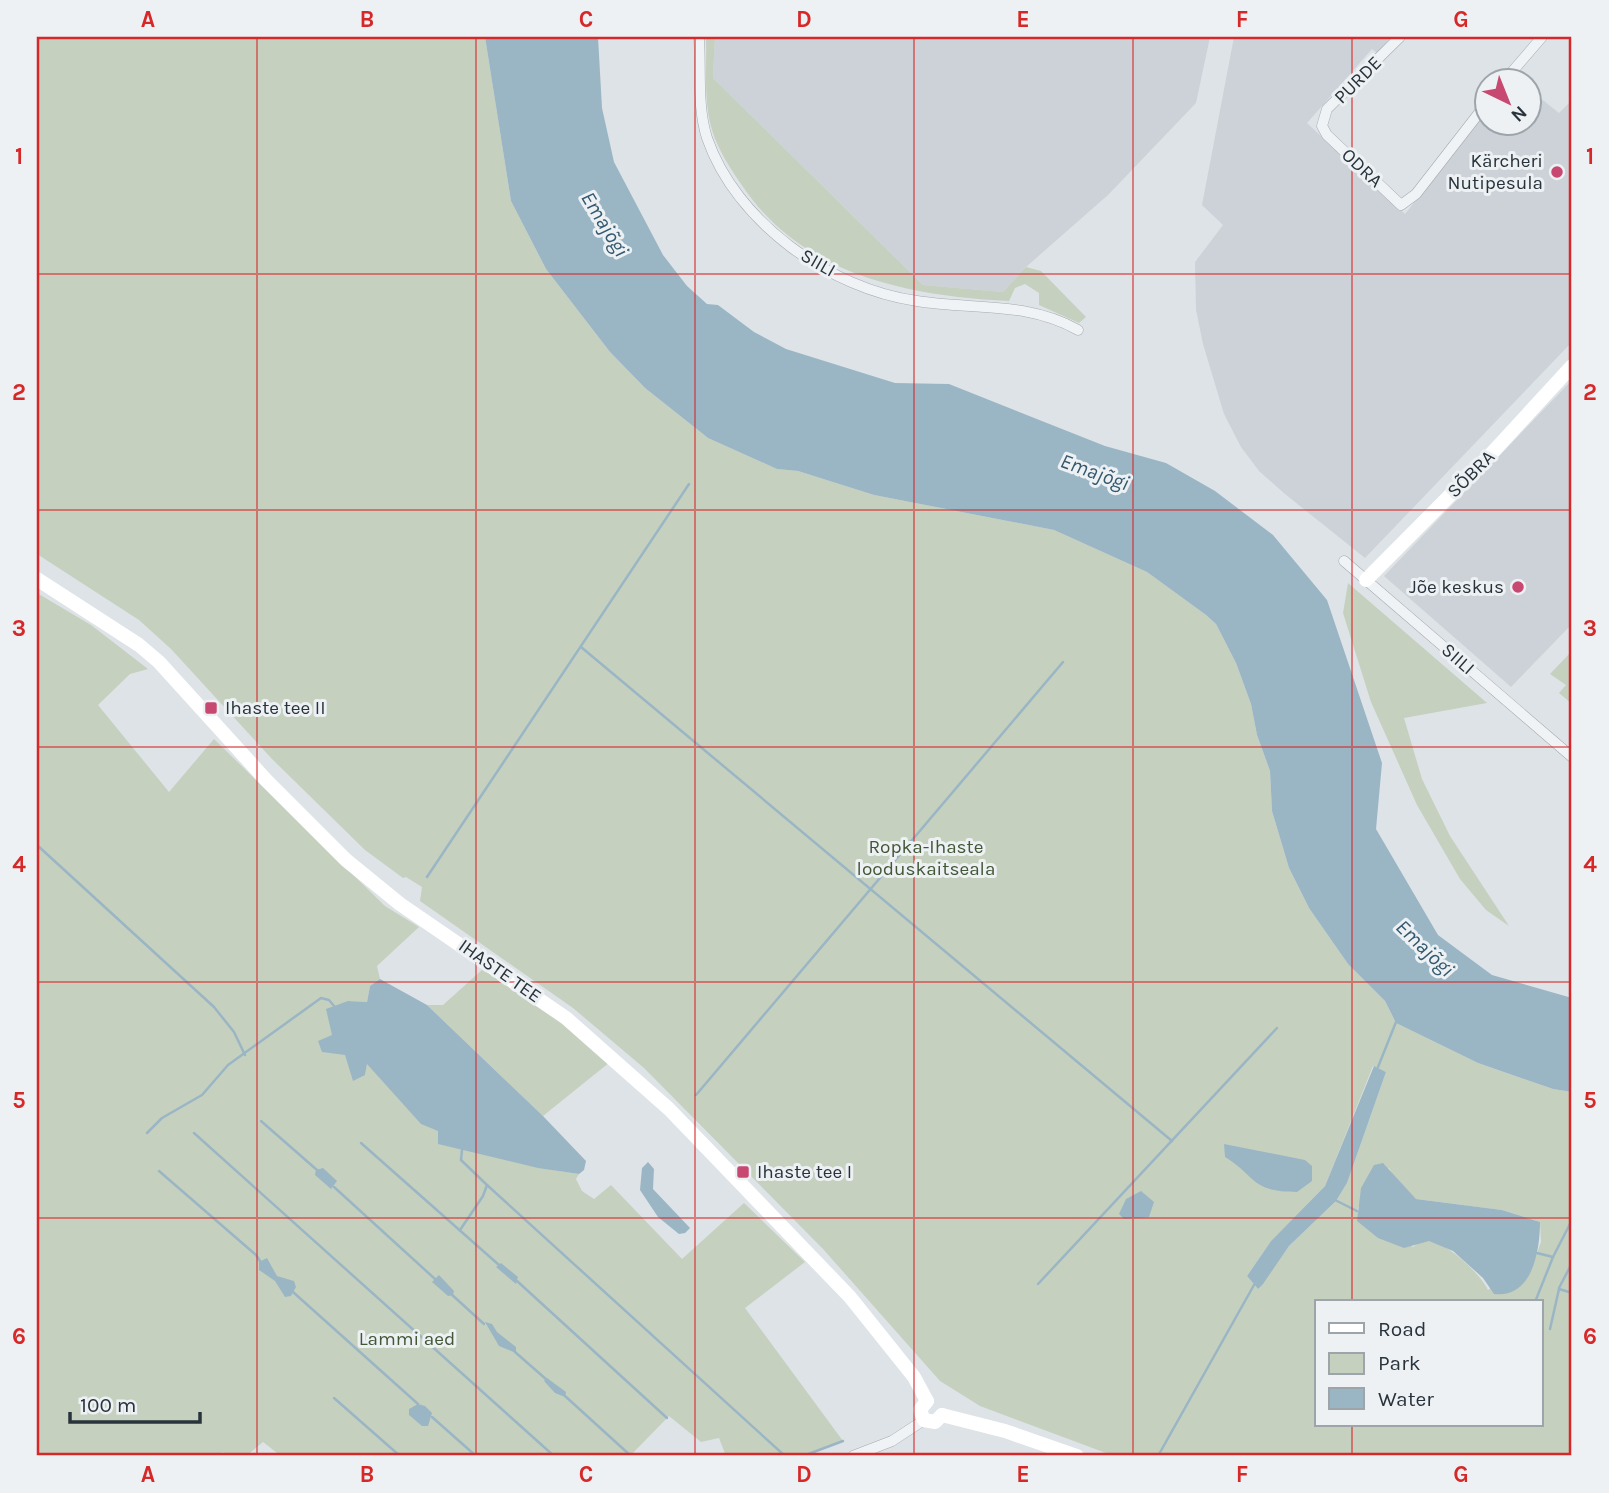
<svg xmlns="http://www.w3.org/2000/svg" width="1609" height="1493" font-family="Karla,sans-serif">
	<style>
		.built { fill: #ccd2d8 }
		.green { fill: #c6d0bf; fill-rule: evenodd }
		.water { fill: #9ab6c5 }
		.lines { fill: none; stroke-linecap: round; stroke-linejoin: round }
		.stream { stroke: #9ab6c5; stroke-width: 2.5 }
		.street-casing { stroke: #a4abb0; stroke-width: 11 }
		.street { stroke: #f0f3f5; stroke-width: 10 }
		.secondary { stroke: #fff; stroke-width: 14 }
		.grid { fill: none; stroke: #d62828; stroke-width: 2; stroke-opacity: 0.55 }
		.poi-dot { fill: #c74870; stroke: #edf1f4; stroke-width: 2.5 }
		.labels { text-anchor: middle; dominant-baseline: central; stroke-width: 6; stroke-linejoin: round; paint-order: stroke }
		.street-label { font-size: 19px; fill: #28333c; stroke: #edf1f4 }
		.poi-label { font-size: 19px; fill: #28333c; stroke: #edf1f4; text-anchor: end }
		.park-label { font-size: 19px; fill: #425736; stroke: #edf1f4 }
		.water-label { font-size: 21px; font-style: italic; fill: #34586e; stroke: #edf1f4 }
		.neatline { fill: none; stroke: #d62828; stroke-width: 2.5 }
		.grid-label { font-size: 23px; text-anchor: middle; font-weight: bold; fill: #d62828 }
	</style>
	<rect width="100%" height="100%" fill="#dee3e7"/>
	<!-- built -->
	<g class="built">
		<polygon points="715,37 1210,37 1196,103 1108,195 1026,267 1003,292 923,285 713,78"/>
		<polygon points="1234,37 1391,37 1377,53 1372,49 1307,123 1405,214 1486,112 1486,122 1528,122 1529,89 1559,113 1572,100 1572,342 1365,558 1285,494 1259,471 1241,447 1224,414 1203,344 1196,310 1195,262 1223,225 1202,205"/>
		<polygon points="1572,380 1572,624 1511,687 1384,576"/>
	</g>
	<!-- green -->
	<g class="green">
		<path d="M 37,37 L 485,37 L 511,201 L 546,269 L 610,352 L 645,388 L 708,438 L 777,469 L 798,471 L 874,495 L 1054,530 L 1147,572 L 1206,615 L 1216,624 L 1236,663 L 1251,704 L 1257,735 L 1270,771 L 1272,811 L 1289,868 L 1309,908 L 1348,964 L 1385,1001 L 1396,1023 L 1478,1063 L 1553,1089 L 1572,1092 L 1572,1290 L 1569,1292 L 1569,1313 L 1572,1321 L 1572,1456 L 1114,1456 L 980,1406 L 940,1381 L 823,1249 L 644,1068 L 573,1008 L 420,901 L 422,887 L 406,877 L 403,878 L 365,850 L 272,759 L 171,649 L 139,620 L 37,554 ZM 1373,1066 L 1386,1072 L 1347,1183 L 1336,1201 L 1289,1246 L 1258,1289 L 1247,1276 L 1271,1241 L 1325,1186 ZM 1389,1168 L 1395,1179 L 1416,1199 L 1502,1210 L 1540,1222 L 1541,1242 L 1537,1253 L 1488,1290 C 1481,1274 1441,1236 1423,1241 C 1419,1242 1416,1245 1413,1247 L 1357,1211 L 1361,1200 ZM 1317,1302 L 1541,1302 L 1541,1425 L 1317,1425 Z"/>
		<path d="M 706,37 L 715,37 L 713,78 L 923,285 L 1003,292 L 1026,267 L 1041,271 L 1086,317 L 1079,323 L 1039,305 L 1039,293 L 1025,284 L 1015,288 L 1009,301 C 907,296 801,275 741,184 C 730,168 719,151 713,133 C 703,103 707,68 706,37 Z"/>
		<polygon points="1348,583 1487,703 1404,718 1422,779 1450,836 1509,926 1486,910 1460,879 1417,805 1371,702 1343,613"/>
		<path d="M 37,593 L 91,625 L 148,669 L 130,674 L 98,705 L 169,792 L 214,739 L 385,906 L 419,927 L 377,966 L 380,979 L 370,986 L 367,1002 L 348,1001 L 345,1055 L 365,1075 L 367,1063 C 382,1076 392,1093 407,1106 C 455,1149 516,1165 579,1174 L 576,1179 L 582,1191 L 594,1199 L 611,1185 L 682,1259 L 744,1203 L 805,1262 L 745,1308 L 843,1441 L 803,1456 L 726,1456 L 719,1438 L 701,1442 L 669,1416 L 630,1456 L 281,1456 L 263,1442 L 246,1456 L 227,1456 L 223,1452 L 219,1456 L 37,1456 Z"/>
		<polygon points="1572,651 1572,704 1559,693 1566,685 1550,674"/>
		<polygon points="484,968 540,1005 610,1062 543,1116 427,1005 443,1005"/>
	</g>
	<!-- water -->
	<g class="water">
		<polygon points="485,37 598,37 602,108 614,162 663,255 687,286 707,304 718,305 754,332 786,349 895,383 949,384 1105,446 1166,463 1215,491 1273,535 1327,600 1382,763 1376,829 1438,935 1492,975 1572,998 1572,1092 1553,1089 1478,1063 1396,1023 1385,1001 1348,964 1309,908 1289,868 1272,811 1270,771 1257,735 1251,704 1236,663 1216,624 1206,615 1147,572 1054,530 874,495 798,471 777,469 708,438 645,388 610,352 546,269 511,201"/>
		<polygon points="380,979 427,1005 543,1116 586,1161 584,1170 579,1174 538,1168 438,1144 438,1131 421,1124 367,1064 365,1075 353,1081 345,1055 322,1052 318,1041 332,1035 326,1009 348,1001 367,1002 370,986"/>
		<polygon points="1374,1066 1386,1072 1347,1183 1336,1201 1289,1246 1263,1284 1258,1289 1247,1276 1271,1241 1325,1186"/>
		<path d="M 1224,1144 L 1305,1160 L 1312,1166 L 1312,1181 L 1297,1192 C 1251,1192 1257,1177 1225,1157 Z"/>
		<polygon points="648,1162 654,1169 653,1189 690,1228 685,1233 679,1234 658,1217 640,1190 642,1168"/>
		<path d="M 1383,1163 L 1416,1199 L 1502,1210 L 1540,1222 C 1540,1249 1533,1299 1494,1294 L 1483,1278 L 1453,1251 L 1429,1241 L 1404,1248 L 1378,1238 L 1357,1221 L 1361,1188 L 1374,1165 Z"/>
		<polygon points="323,1168 337,1181 331,1189 315,1175 316,1170"/>
		<polygon points="1141,1191 1154,1202 1149,1217 1124,1219 1119,1214 1126,1199"/>
		<polygon points="267,1258 277,1276 294,1281 296,1287 291,1296 285,1297 275,1281 259,1270 259,1262"/>
		<polygon points="501,1263 518,1277 516,1284 496,1267"/>
		<polygon points="439,1275 454,1291 453,1295 448,1296 432,1282"/>
		<polygon points="485,1322 492,1324 497,1332 516,1347 516,1353 499,1346"/>
		<polygon points="547,1378 566,1392 565,1397 555,1393 544,1381"/>
		<polygon points="418,1404 425,1406 432,1413 428,1426 422,1426 409,1415 409,1409"/>
	</g>
	<g class="lines">
		<!-- stream -->
		<g class="stream">
			<polyline points="581,647 1172,1141"/>
			<polyline points="37,845 214,1007 234,1032 245,1055"/>
			<polyline points="427,877 689,484"/>
			<polyline points="1378,1067 1396,1022"/>
			<polyline points="696,1095 1063,662"/>
			<polyline points="261,1121 317,1170"/>
			<polyline points="147,1133 162,1118 202,1095 228,1065 321,998 329,1000 334,1006"/>
			<polyline points="194,1133 554,1456"/>
			<polyline points="361,1143 499,1265"/>
			<polyline points="159,1171 256,1255 262,1264"/>
			<polyline points="487,1185 785,1456"/>
			<polyline points="334,1187 435,1279"/>
			<polyline points="1335,1200 1357,1211"/>
			<polyline points="460,1230 483,1196 487,1185 461,1160 462,1150"/>
			<polyline points="1537,1253 1553,1257"/>
			<polyline points="517,1281 667,1418"/>
			<polyline points="1038,1284 1277,1028"/>
			<polyline points="1559,1288 1572,1263"/>
			<polyline points="293,1292 418,1404"/>
			<polyline points="450,1293 484,1324"/>
			<polyline points="1535,1302 1553,1257 1572,1220"/>
			<polyline points="1550,1329 1559,1289 1569,1292"/>
			<polyline points="515,1352 547,1380"/>
			<polyline points="565,1396 631,1456"/>
			<polyline points="334,1398 400,1456"/>
			<polyline points="432,1417 476,1456"/>
			<polyline points="803,1456 843,1441"/>
			<polyline points="1158,1456 1254,1285"/>
		</g>
		<!-- street casing -->
		<g class="street-casing">
			<g id="street">
				<path d="M 699,37 C 701,69 697,107 707,138 C 736,222 830,289 917,301 C 972,310 1027,301 1078,330"/>
				<polyline points="1400,37 1327,109 1322,126 1327,135 1401,205 1416,194 1486,104"/>
				<polyline points="1505,80 1542,37"/>
				<polyline points="1344,561 1572,757"/>
				<polyline points="853,1456 892,1441 924,1420"/>
			</g>
		</g>
		<!-- street -->
		<use href="#street" class="street"/>
		<!-- secondary -->
		<g class="secondary">
			<polyline points="37,579 139,645 159,662 266,780 346,860 400,904 566,1018 669,1109 850,1297 914,1377 927,1401"/>
			<polyline points="1366,580 1492,453 1572,366"/>
			<polyline points="927,1401 920,1410 924,1420 935,1422 942,1415"/>
			<polyline points="942,1415 1005,1431 1077,1456"/>
		</g>
	</g>
	<!-- grid -->
	<path class="grid" d="M 257,37 L 257,1456M 476,37 L 476,1456M 695,37 L 695,1456M 914,37 L 914,1456M 1133,37 L 1133,1456M 1352,37 L 1352,1302M 37,274 L 1572,274M 37,510 L 1572,510M 37,747 L 1572,747M 37,982 L 1572,982M 37,1218 L 1572,1218M 1352,1425 L 1352,1456"/>
	<!-- markers -->
	<g class="poi-dot">
		<circle cx="1557" cy="172" r="7"/>
		<circle cx="1518" cy="587" r="7"/>
		<rect x="204" y="701" width="14" height="14" rx="3.5"/>
		<rect x="736" y="1165" width="14" height="14" rx="3.5"/>
	</g>
	<g class="labels">
		<!-- street labels -->
		<g class="street-label">
			<text transform="translate(1358 80) rotate(-45)">PURDE</text>
			<text transform="translate(1362 168) rotate(43)">ODRA</text>
			<text transform="translate(818 263) rotate(30)">SIILI</text>
			<text transform="translate(1471 474) rotate(-45)">SÕBRA</text>
			<text transform="translate(1458 659) rotate(41)">SIILI</text>
			<text transform="translate(500 971) rotate(35)">IHASTE TEE</text>
		</g>
		<!-- poi labels -->
		<g class="poi-label">
			<text x="1543" y="161">Kärcheri<tspan x="1543" dy="22">Nutipesula</tspan></text>
			<text x="1504" y="587">Jõe keskus</text>
			<text x="225" y="708" text-anchor="start">Ihaste tee II</text>
			<text x="757" y="1172" text-anchor="start">Ihaste tee I</text>
		</g>
		<!-- park labels -->
		<g class="park-label">
			<text x="926" y="847">Ropka-Ihaste<tspan x="926" dy="22">looduskaitseala</tspan></text>
			<text x="407" y="1339">Lammi aed</text>
		</g>
		<!-- water labels -->
		<g class="water-label">
			<text transform="translate(605 224) rotate(59)">Emajõgi</text>
			<text transform="translate(1095 472) rotate(20)">Emajõgi</text>
			<text transform="translate(1425 948) rotate(44)">Emajõgi</text>
		</g>
	</g>
	<!-- border -->
	<rect width="1609" height="1493" fill="none" stroke="#edf1f4" stroke-width="77"/>
	<!-- legend -->
	<rect x="1315" y="1300" width="228" height="126" fill="#edf1f4" stroke="#9ea5aa" stroke-width="2"/>
	<rect x="1329" y="1323" width="35" height="10" fill="#ffffff" stroke="#9ea5aa" stroke-width="2"/>
	<text x="1378" y="1336" font-size="21" fill="#28333c">Road</text>
	<rect x="1329" y="1353" width="35" height="21" fill="#c6d0bf" stroke="#9ea5aa" stroke-width="2"/>
	<text x="1378" y="1370" font-size="21" fill="#28333c">Park</text>
	<rect x="1329" y="1388" width="35" height="21" fill="#9ab6c5" stroke="#9ea5aa" stroke-width="2"/>
	<text x="1378" y="1406" font-size="21" fill="#28333c">Water</text>
	<!-- north arrow -->
	<g transform="translate(1508 102) rotate(137)"><circle r="33" fill="#edf1f4" stroke="#9ea5aa" stroke-width="2"/>
	<path d="M0-5L12 26L0 18L-12 26Z" fill="#c74870"/>
	<text y="-10" font-size="19" font-weight="bold" text-anchor="middle" fill="#28333c">N</text>
	</g>
	<!-- scale -->
	<path d="M70 1412v10h130v-10" fill="none" stroke="#28333c" stroke-width="3.5"/>
	<text x="80" y="1412" font-size="21" fill="#28333c" stroke="#edf1f4" stroke-width="5" paint-order="stroke">100 m</text>
	<rect x="38" y="38" width="1532" height="1416" class="neatline"/>
	<g class="grid-label">
		<text x="148" y="27">A</text>
		<text x="367" y="27">B</text>
		<text x="586" y="27">C</text>
		<text x="804" y="27">D</text>
		<text x="1023" y="27">E</text>
		<text x="1242" y="27">F</text>
		<text x="1461" y="27">G</text>
		<text x="19" y="164">1</text>
		<text x="1590" y="164">1</text>
		<text x="19" y="400">2</text>
		<text x="1590" y="400">2</text>
		<text x="19" y="636">3</text>
		<text x="1590" y="636">3</text>
		<text x="19" y="872">4</text>
		<text x="1590" y="872">4</text>
		<text x="19" y="1108">5</text>
		<text x="1590" y="1108">5</text>
		<text x="19" y="1344">6</text>
		<text x="1590" y="1344">6</text>
		<text x="148" y="1482">A</text>
		<text x="367" y="1482">B</text>
		<text x="586" y="1482">C</text>
		<text x="804" y="1482">D</text>
		<text x="1023" y="1482">E</text>
		<text x="1242" y="1482">F</text>
		<text x="1461" y="1482">G</text>
	</g>
</svg>
